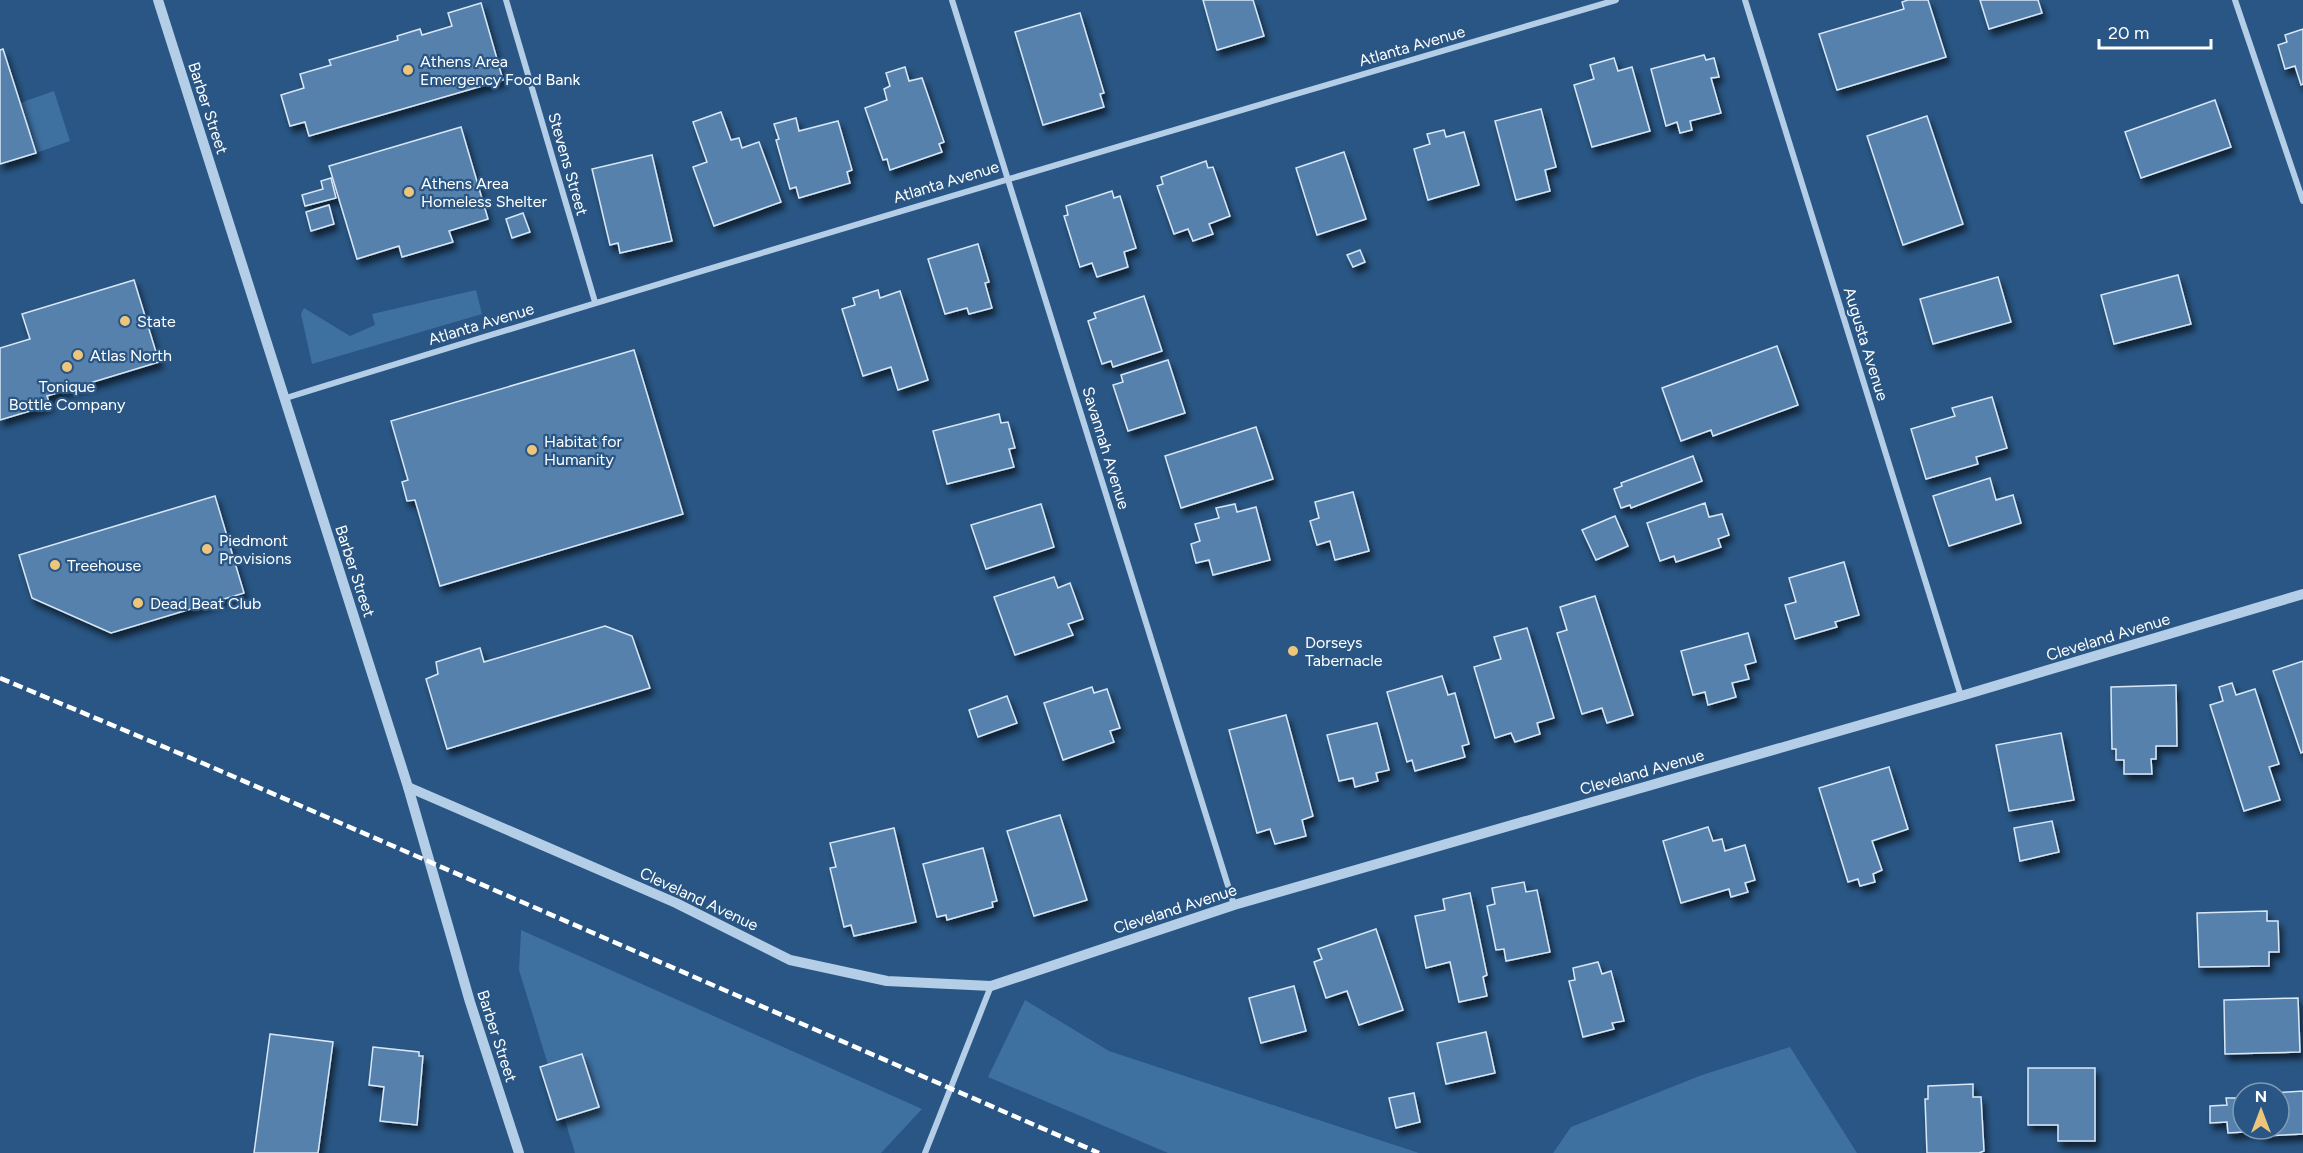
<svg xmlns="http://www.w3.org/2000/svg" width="2303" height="1153" font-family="Figtree,sans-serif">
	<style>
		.green { fill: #3e70a0 }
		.building { fill: #5681ad; stroke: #d7e7f6; stroke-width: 1.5; filter: url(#shadow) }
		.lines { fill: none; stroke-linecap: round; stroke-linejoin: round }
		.minor { stroke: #b4cee7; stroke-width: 6 }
		.tertiary { stroke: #b4cee7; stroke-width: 10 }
		.rail { stroke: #fff; stroke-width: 4.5; stroke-dasharray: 10 4.5; stroke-linecap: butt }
		.poi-dot { fill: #eec67b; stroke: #295684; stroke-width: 2 }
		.labels { text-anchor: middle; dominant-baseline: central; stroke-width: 4.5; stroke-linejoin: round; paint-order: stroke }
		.street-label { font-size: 16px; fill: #fff; stroke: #295684 }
		.poi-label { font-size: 16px; fill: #fff; stroke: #295684; text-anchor: start }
	</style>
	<defs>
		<filter id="shadow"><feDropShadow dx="3.5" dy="6" stdDeviation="3" flood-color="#0009"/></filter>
	</defs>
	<rect width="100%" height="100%" fill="#295684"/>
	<!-- green -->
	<g class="green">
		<polygon points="54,91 70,141 36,153 20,103"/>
		<polygon points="476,290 482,314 312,364 301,314 304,308 350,336 375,325 372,314"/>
		<polygon points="521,930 922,1109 881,1153 575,1153 519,970"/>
		<polygon points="1025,1000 1109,1051 1419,1153 1168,1153 988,1077"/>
		<polygon points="1790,1047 1857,1153 1553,1153 1571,1127 1702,1075"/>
	</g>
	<!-- building -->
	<g class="building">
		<polygon points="1203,0 1253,0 1264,36 1217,50"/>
		<polygon points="1908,0 1928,0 1946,57 1837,90 1819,34 1904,9 1902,2"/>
		<polygon points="1980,0 2038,0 2042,13 1989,29"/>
		<polygon points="481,3 503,80 309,136 305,122 290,126 281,95 304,88 300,74 331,65 329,60 398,40 397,36 420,29 422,35 452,26 448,13"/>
		<polygon points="1080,13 1104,93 1100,94 1104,107 1043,125 1015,32"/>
		<polygon points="2303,29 2303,84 2301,85 2295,66 2285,69 2278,45 2287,42 2285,35"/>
		<polygon points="3,49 36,153 0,164 0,50"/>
		<polygon points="1704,55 1706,60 1714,58 1719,77 1711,78 1721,113 1690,121 1692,130 1680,133 1677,122 1666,126 1651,69"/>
		<polygon points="1614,58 1618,71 1632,67 1650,131 1592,147 1574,85 1594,79 1590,65"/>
		<polygon points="905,67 909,81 922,78 944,142 939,144 942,152 890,170 887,159 883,160 865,108 887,100 884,89 890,86 886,73"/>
		<polygon points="2215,100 2231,147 2141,178 2125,132"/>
		<polygon points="1541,109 1556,167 1545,170 1550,191 1516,200 1495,121"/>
		<polygon points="721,112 731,140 739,138 742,148 759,142 781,202 714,226 693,167 707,162 693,122"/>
		<polygon points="1927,116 1963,224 1903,245 1867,136"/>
		<polygon points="796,118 799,131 838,121 852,170 847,172 850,183 799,198 796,187 790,189 776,140 779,139 774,124"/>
		<polygon points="461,127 488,219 449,231 453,242 402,257 399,246 357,259 329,166"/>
		<polygon points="1444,130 1446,137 1464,132 1479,185 1428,200 1414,149 1430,144 1427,134"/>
		<polygon points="1344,152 1366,219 1317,235 1296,168"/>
		<polygon points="652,155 672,241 620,253 618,243 610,245 592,169"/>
		<polygon points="1206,161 1208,168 1213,167 1230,216 1209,224 1213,234 1193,241 1188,229 1174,234 1157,186 1163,184 1161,177"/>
		<polygon points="331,178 336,198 305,206 302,195 323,189 321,181"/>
		<polygon points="1112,191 1114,198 1120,196 1136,248 1124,252 1128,267 1097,277 1092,263 1080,267 1064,216 1068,215 1066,206"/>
		<polygon points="329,205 334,224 311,231 306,212"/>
		<polygon points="523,213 530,232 512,238 506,219"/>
		<polygon points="978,244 989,282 985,283 992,308 969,314 967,308 945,314 928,259"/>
		<polygon points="1360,250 1365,262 1353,267 1347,255"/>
		<polygon points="2178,275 2191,324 2114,344 2101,295"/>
		<polygon points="1998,277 2011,322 1933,344 1920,299"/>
		<polygon points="134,280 159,362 47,396 50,405 0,420 0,348 30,339 22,314"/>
		<polygon points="878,290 880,298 900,291 928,380 898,390 891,367 863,376 842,309 855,305 853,298"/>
		<polygon points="1144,296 1162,351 1113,367 1111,361 1102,364 1088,321 1096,318 1094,313"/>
		<polygon points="1777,346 1798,405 1713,436 1711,430 1681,441 1662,388"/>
		<polygon points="634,350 683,514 440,586 415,500 407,501 402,482 408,480 391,421"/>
		<polygon points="1168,360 1185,413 1128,431 1113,385 1123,382 1121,375"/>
		<polygon points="1992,397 2007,448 1976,457 1978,464 1926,479 1911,429 1955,416 1952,408"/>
		<polygon points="999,414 1001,423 1008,422 1015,448 1009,449 1014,467 947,484 933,431"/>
		<polygon points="1256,427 1273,479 1181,508 1165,456"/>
		<polygon points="1693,456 1702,481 1631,508 1630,505 1621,508 1614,489 1622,486 1621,483"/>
		<polygon points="1990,478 1996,500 2013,495 2021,523 1949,546 1933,496"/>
		<polygon points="1353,492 1369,551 1335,560 1330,541 1317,545 1310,521 1319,518 1315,502"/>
		<polygon points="215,496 244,593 111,633 32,598 19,555"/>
		<polygon points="1705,503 1709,517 1722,514 1729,535 1718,539 1721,547 1676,562 1674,556 1660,561 1647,523"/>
		<polygon points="1041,504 1054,547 986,569 971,525"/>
		<polygon points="1235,504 1237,512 1256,507 1270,560 1213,575 1209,560 1196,563 1191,544 1200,541 1195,524 1219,518 1216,508"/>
		<polygon points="1615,516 1628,546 1596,560 1582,530"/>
		<polygon points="1844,562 1859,615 1835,622 1837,627 1795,639 1785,605 1796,602 1789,578"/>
		<polygon points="1054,577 1058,588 1070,583 1083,619 1068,624 1073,635 1015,655 994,597"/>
		<polygon points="1595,596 1633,715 1607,723 1602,708 1582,714 1557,633 1567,630 1560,607"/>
		<polygon points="605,626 632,636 650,688 447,749 426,679 438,674 436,662 480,648 484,662"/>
		<polygon points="1527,628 1554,718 1537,723 1540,734 1515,742 1511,733 1495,738 1474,667 1501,659 1494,637"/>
		<polygon points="1748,633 1756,662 1745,665 1749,679 1732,683 1736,697 1708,705 1705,692 1693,695 1681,651"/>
		<polygon points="2303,661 2303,752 2301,753 2273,671"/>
		<polygon points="1442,676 1448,695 1455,693 1469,744 1462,746 1465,757 1415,771 1412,760 1407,762 1387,692"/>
		<polygon points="2232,683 2236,695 2255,689 2279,764 2269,767 2280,800 2244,811 2210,705 2223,701 2219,687"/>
		<polygon points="2176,685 2177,746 2156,746 2156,759 2151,759 2152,774 2124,774 2124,760 2116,760 2116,749 2112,749 2111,687"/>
		<polygon points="1092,687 1094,693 1107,689 1120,728 1110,731 1114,742 1063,760 1044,703"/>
		<polygon points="1007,696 1017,723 978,737 969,710"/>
		<polygon points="1286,715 1313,816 1302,820 1306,836 1275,844 1270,829 1257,833 1229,730"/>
		<polygon points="1377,723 1389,770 1376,773 1378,781 1355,787 1353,778 1339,781 1327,735"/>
		<polygon points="2061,733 2074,800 2009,811 1996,745"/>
		<polygon points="1889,767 1908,829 1872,841 1882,870 1873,874 1875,882 1860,886 1858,879 1848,882 1819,788"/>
		<polygon points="1060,815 1087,900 1034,916 1007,831"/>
		<polygon points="2052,821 2059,852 2020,861 2014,828"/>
		<polygon points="1708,827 1713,841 1722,839 1725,851 1745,845 1755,880 1745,883 1748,892 1731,897 1729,889 1681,903 1663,841"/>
		<polygon points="894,828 916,922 854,936 851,925 844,927 830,868 836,867 830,843"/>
		<polygon points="983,848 997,901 992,902 993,907 947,920 946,915 937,917 923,864"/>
		<polygon points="1524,882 1526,892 1537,890 1550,952 1506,961 1504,949 1496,950 1487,906 1495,904 1492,888"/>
		<polygon points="1470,893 1487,975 1483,977 1487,996 1459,1002 1450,962 1426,968 1415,916 1445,910 1443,899"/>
		<polygon points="2267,911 2267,921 2278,921 2279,952 2269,952 2269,966 2199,967 2197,913"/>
		<polygon points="1376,929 1403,1010 1359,1025 1347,991 1326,998 1314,962 1322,959 1318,949"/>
		<polygon points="1598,962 1602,974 1611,971 1624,1021 1612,1023 1614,1029 1583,1037 1569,981 1575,980 1573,968"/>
		<polygon points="1294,986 1306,1031 1261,1043 1249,998"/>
		<polygon points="2298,998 2300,1052 2225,1054 2224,1000"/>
		<polygon points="1486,1032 1495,1073 1446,1084 1437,1043"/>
		<polygon points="270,1034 333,1042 318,1153 254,1153"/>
		<polygon points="373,1047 419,1052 419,1056 423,1056 417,1125 380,1121 384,1087 369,1085"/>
		<polygon points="582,1054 599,1107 557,1120 540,1067"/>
		<polygon points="2028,1068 2095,1068 2095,1141 2058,1141 2058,1125 2028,1125"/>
		<polygon points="1973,1084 1973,1097 1981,1097 1984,1151 1979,1153 1927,1153 1925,1099 1928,1099 1928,1086"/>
		<polygon points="2303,1091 2303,1134 2262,1136 2261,1131 2228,1133 2227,1122 2210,1123 2210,1106 2227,1105 2226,1098 2243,1098 2243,1129 2279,1129 2279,1093 2272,1093"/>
		<polygon points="1414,1093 1420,1122 1396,1128 1389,1098"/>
	</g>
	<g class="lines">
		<!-- minor -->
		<g class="minor">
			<polyline points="506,0 595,302"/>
			<polyline points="952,0 1234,905"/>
			<polyline points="1745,0 1961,696"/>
			<polyline points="2235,0 2303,201"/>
			<path d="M 286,398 C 728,261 1172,130 1616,0"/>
			<polyline points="925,1153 991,986"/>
		</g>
		<!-- tertiary -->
		<g class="tertiary">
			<polyline points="158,0 408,787 470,1002 519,1153"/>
			<polyline points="408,787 676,903 790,960 887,981 991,986 1234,905 1961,696 2303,594"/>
		</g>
		<!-- rail -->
		<polyline class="rail" points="0,678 200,762 1099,1153"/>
	</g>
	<!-- markers -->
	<g class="poi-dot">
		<circle cx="408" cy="70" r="6"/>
		<circle cx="409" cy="192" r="6"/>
		<circle cx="125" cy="321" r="6"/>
		<circle cx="78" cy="355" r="6"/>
		<circle cx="67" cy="367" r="6"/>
		<circle cx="532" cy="450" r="6"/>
		<circle cx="207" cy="549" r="6"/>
		<circle cx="55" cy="565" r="6"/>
		<circle cx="138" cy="603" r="6"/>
		<circle cx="1293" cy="651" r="6"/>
	</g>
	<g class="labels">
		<!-- street labels -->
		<g class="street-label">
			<text transform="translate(1412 46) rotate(-16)">Atlanta Avenue</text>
			<text transform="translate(208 108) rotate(72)">Barber Street</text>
			<text transform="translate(568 164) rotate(74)">Stevens Street</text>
			<text transform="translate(946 182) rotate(-17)">Atlanta Avenue</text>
			<text transform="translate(481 324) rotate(-17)">Atlanta Avenue</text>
			<text transform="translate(1866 344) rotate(73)">Augusta Avenue</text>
			<text transform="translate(1106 448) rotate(73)">Savannah Avenue</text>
			<text transform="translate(355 571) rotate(72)">Barber Street</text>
			<text transform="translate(2108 637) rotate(-17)">Cleveland Avenue</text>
			<text transform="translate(1642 772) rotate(-16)">Cleveland Avenue</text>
			<text transform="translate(699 899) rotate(25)">Cleveland Avenue</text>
			<text transform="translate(1175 909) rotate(-18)">Cleveland Avenue</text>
			<text transform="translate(497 1036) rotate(72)">Barber Street</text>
		</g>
		<!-- poi labels -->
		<g class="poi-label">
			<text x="420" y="61">Athens Area<tspan x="420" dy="18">Emergency Food Bank</tspan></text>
			<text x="421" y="183">Athens Area<tspan x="421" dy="18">Homeless Shelter</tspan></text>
			<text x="137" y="321">State</text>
			<text x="90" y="355">Atlas North</text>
			<text x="67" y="386" text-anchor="middle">Tonique<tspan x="67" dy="18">Bottle Company</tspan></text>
			<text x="544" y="441">Habitat for<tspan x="544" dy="18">Humanity</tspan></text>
			<text x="219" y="540">Piedmont<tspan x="219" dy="18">Provisions</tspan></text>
			<text x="67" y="565">Treehouse</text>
			<text x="150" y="603">Dead Beat Club</text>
			<text x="1305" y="642">Dorseys<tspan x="1305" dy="18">Tabernacle</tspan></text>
		</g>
	</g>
	<!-- north arrow -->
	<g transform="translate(2261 1111)"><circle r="28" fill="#295684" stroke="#7f9ab5" stroke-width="1.5"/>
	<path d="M0-4.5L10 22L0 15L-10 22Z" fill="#eec67b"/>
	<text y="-9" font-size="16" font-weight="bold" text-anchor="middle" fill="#ffffff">N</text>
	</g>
	<!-- scale -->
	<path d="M2099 39v9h112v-9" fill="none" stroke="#ffffff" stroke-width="3"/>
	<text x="2108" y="39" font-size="18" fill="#ffffff" stroke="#295684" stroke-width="4.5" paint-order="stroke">20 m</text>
</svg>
